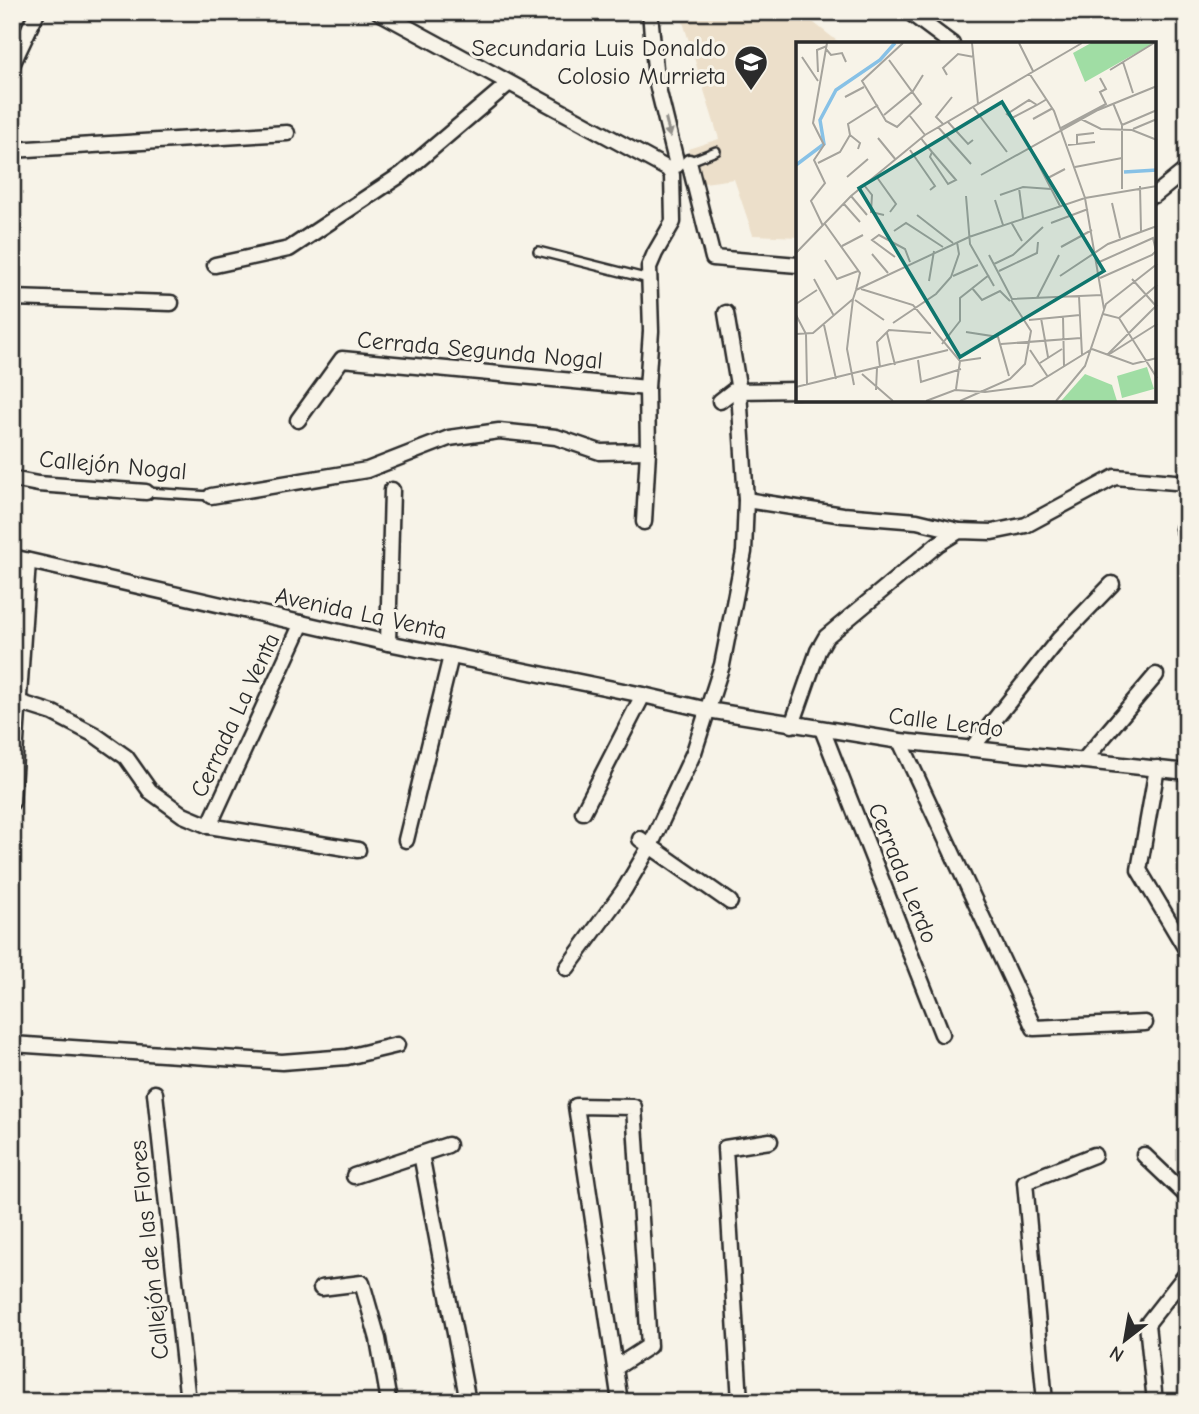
<svg xmlns="http://www.w3.org/2000/svg" width="1199" height="1414" font-family="'Comic Neue',sans-serif">
	<style>
		.built { fill: #ecdfca }
		.lines { fill: none; stroke-linecap: round; stroke-linejoin: round }
		.service-casing { stroke: #2b2b2b; stroke-width: 12 }
		.minor-casing { stroke: #2b2b2b; stroke-width: 19 }
		.service { stroke: #f7f3e8; stroke-width: 7 }
		.minor { stroke: #f7f3e8; stroke-width: 14 }
		.oneway { fill: #918f8a }
		.labels { text-anchor: middle; dominant-baseline: central; stroke-width: 6; stroke-linejoin: round; paint-order: stroke }
		.poi-label { font-size: 24px; fill: #2b2b2b; stroke: #f7f3e8; text-anchor: end }
		.street-label { font-size: 24px; fill: #2b2b2b; stroke: #f7f3e8 }
		.inset-river { fill: none; stroke: #87c1e6; stroke-width: 3.5 }
		.inset-road { fill: none; stroke: #a5a39c; stroke-width: 2 }
		.view { fill: #0f766e; fill-opacity: 0.15; stroke: #0f766e; stroke-width: 3.5 }
		.inset-edge { fill: none; stroke: #2b2b2b; stroke-width: 3.5 }
	</style>
	<rect width="100%" height="100%" fill="#f7f3e8"/>
	<filter id="ink" filterUnits="userSpaceOnUse"><feTurbulence type="fractalNoise" baseFrequency=".0143" numOctaves="2"/><feDisplacementMap in="SourceGraphic" scale="14" xChannelSelector="R" yChannelSelector="G"/><feConvolveMatrix kernelMatrix="1 2 1 2 8 2 1 2 1" color-interpolation-filters="sRGB"/></filter>
	<g filter="url(#ink)">
		<!-- built -->
		<polygon class="built" points="680,12 800,12 841,44 798,44 798,237 753,235 734,179 697,184 688,149 719,139"/>
		<g class="lines">
			<!-- service casing -->
			<g class="service-casing">
				<g id="service">
					<polyline points="688,162 716,151"/>
					<polyline points="538,251 649,279"/>
					<polyline points="146,492 211,496"/>
				</g>
			</g>
			<!-- minor casing -->
			<g class="minor-casing">
				<g id="minor">
					<polyline points="379,12 668,169 672,175 673,222 655,253 649,267 651,331 647,388 648,451 644,522"/>
					<polyline points="650,12 656,80 677,165"/>
					<polyline points="909,12 952,44"/>
					<polyline points="12,65 37,12"/>
					<polyline points="12,150 287,133"/>
					<polyline points="689,162 713,258 798,265"/>
					<polyline points="1155,195 1187,169"/>
					<polyline points="215,265 289,249 402,174 508,84"/>
					<polyline points="12,298 171,303"/>
					<polyline points="720,401 733,391 798,390"/>
					<polyline points="298,420 342,359 647,388"/>
					<polyline points="12,479 38,484 146,492"/>
					<polyline points="211,496 367,470 449,438 499,431 556,437 600,452 648,451"/>
					<polyline points="746,500 843,515 917,521 959,531"/>
					<polyline points="1183,529 1187,519"/>
					<polyline points="12,557 388,643 643,695 708,710 900,741 1187,772"/>
					<polyline points="388,643 392,490"/>
					<polyline points="18,702 53,713 95,735 126,757 150,791 183,815 209,826 358,850"/>
					<polyline points="792,725 818,651 826,637 938,544 959,531 992,532 1026,525 1115,477 1187,483"/>
					<polyline points="822,729 942,1034"/>
					<polyline points="900,741 1034,1028 1145,1023"/>
					<polyline points="972,748 1059,639 1112,584"/>
					<polyline points="1084,760 1156,675"/>
					<polyline points="1157,768 1139,870 1187,951"/>
					<polyline points="12,802 28,561"/>
					<polyline points="583,812 643,695"/>
					<polyline points="209,826 302,623"/>
					<polyline points="640,839 730,902"/>
					<polyline points="406,840 451,656"/>
					<polyline points="567,968 624,890 650,846 694,752 722,665 744,552 746,500 739,391 726,313"/>
					<polyline points="12,1044 282,1062 347,1057 397,1045"/>
					<polyline points="155,1093 188,1402"/>
					<polyline points="421,1154 468,1402"/>
					<polyline points="1144,1155 1187,1196"/>
					<polyline points="354,1176 448,1145"/>
					<polyline points="321,1288 362,1283 378,1339 389,1402"/>
					<polyline points="615,1368 649,1346 634,1107 576,1106 615,1368 620,1402"/>
					<polyline points="740,1402 725,1148 770,1141"/>
					<polyline points="1045,1402 1025,1182 1094,1155"/>
					<polyline points="1155,1402 1147,1324 1187,1273"/>
				</g>
			</g>
			<!-- service -->
			<use href="#service" class="service"/>
			<!-- minor -->
			<use href="#minor" class="minor"/>
		</g>
		<!-- one-way arrows -->
		<defs><path id="oneway-solid" d="M-6-.8H1V-3.2L6.5 0L1 3.2V.8H-6Z" transform="scale(1.75)"/></defs>
		<use class="oneway" href="#oneway-solid" transform="translate(668 128) rotate(76)"/>
	</g>
	<!-- icons -->
	<defs>
		<g id="school-pin" transform="scale(1.75)"><path d="M0 17L-7.5 6A9.5 9.5 0 1 1 7.5 6Z" fill="#2b2b2b" stroke="#f7f3e8"/><path d="M0-5L7-2L0 1L-7-2ZM-4 1L0 2.5L4 1V4Q0 6-4 4Z" fill="#fff"/></g>
	</defs>
	<g fill-rule="evenodd">
		<use href="#school-pin" x="751" y="62"/>
	</g>
	<g class="labels">
		<!-- poi labels -->
		<g class="poi-label">
			<text x="726" y="48">Secundaria Luis Donaldo<tspan x="726" dy="28">Colosio Murrieta</tspan></text>
		</g>
		<!-- street labels -->
		<g class="street-label">
			<text transform="translate(480 350) rotate(5)">Cerrada Segunda Nogal</text>
			<text transform="translate(113 465) rotate(5)">Callejón Nogal</text>
			<text transform="translate(361 613) rotate(12)">Avenida La Venta</text>
			<text transform="translate(235 715) rotate(-65)">Cerrada La Venta</text>
			<text transform="translate(946 722) rotate(7)">Calle Lerdo</text>
			<text transform="translate(903 873) rotate(68)">Cerrada Lerdo</text>
			<text transform="translate(149 1250) rotate(-96)">Callejón de las Flores</text>
		</g>
	</g>
	<!-- overview -->
	<g transform="translate(796 42)">
		<rect width="360" height="360" fill="#f7f3e8"/>
		<path d="M 295,1 L 358,1 L 289,40 L 277,11 Z" fill="#a0dda4"/>
		<path d="M 289,332 L 316,343 L 321,359 L 265,359 Z" fill="#a0dda4"/>
		<path d="M 351,325 L 358,347 L 326,356 L 321,334 Z" fill="#a0dda4"/>
		<path class="inset-river" d="M 0,123 L 28,102 L 24,78 L 40,48 L 84,18 L 99,1M 328,130 L 361,128"/>
		<path class="inset-road" d="M 176,1 L 182,62M 223,1 L 237,29M 30,7 L 35,13 L 46,11 L 50,20M 6,15 L 22,39M 93,18 L 125,62 L 101,85 L 90,79 L 66,39 L 107,1M 327,20 L 337,51M 314,28 L 358,1M 22,30 L 21,8 L 31,4M 233,31 L 258,69 L 289,156 L 308,267M 151,33 L 147,26 L 162,12 L 178,15M 49,55 L 68,45M 317,61 L 326,83 L 326,147M 241,63 L 233,58 L 211,72 L 216,76 L 241,63 L 251,57M 177,65 L 211,110M 88,73 L 117,49 L 127,33M 114,74 L 129,93M 237,77 L 257,66M 285,77 L 305,87 L 336,88 L 361,98M 152,80 L 172,102 L 177,98M 147,82 L 140,75 L 156,55M 326,83 L 361,68M 142,85 L 175,122M 265,86 L 310,62 L 304,50 L 310,47 L 304,36M 337,87 L 361,77M 82,96 L 100,118M 125,96 L 127,99 L 136,110 L 160,138 L 152,142 L 134,115 L 136,110M 281,102 L 281,93 L 298,91M 272,103 L 299,100M 233,104 L 264,164M 62,107 L 64,101 L 54,93 L 52,82 L 82,63M 114,108 L 139,144 L 134,148M 22,121 L 44,110 L 54,93M 279,125 L 326,116M 185,133 L 302,68 L 361,44M 80,134 L 100,162 L 94,170M 51,135 L 72,117M 250,137 L 269,127M 68,143 L 76,153 L 75,170 L 88,173M 344,144 L 345,189M 223,146 L 227,176M 204,153 L 227,145 L 255,147M 55,154 L 71,173M 170,154 L 174,202 L 198,244M 199,158 L 207,183M 316,161 L 324,196M 48,162 L 64,180M 121,173 L 157,201M 215,180 L 226,199M 255,181 L 292,167M 27,184 L 15,159 L 29,141 L 18,118 L 28,103 L 17,81 L 31,1M 98,189 L 110,181 L 147,205M 46,204 L 67,193M 265,205 L 296,188M 0,211 L 55,154 L 129,93 L 286,1M 76,212 L 92,231M 193,213 L 216,257 L 306,253M 99,215 L 76,198 L 83,193 L 109,207 L 114,220M 29,218 L 41,237 L 62,229M 301,221 L 357,196 L 360,209 L 356,213 L 304,236M 198,222 L 217,213 L 247,185M 203,229 L 241,211 L 242,200M 157,234 L 182,223M 264,234 L 312,202 L 361,184M 18,237 L 38,274M 336,237 L 360,264M 133,239 L 138,209M 176,246 L 186,258 L 204,249 L 214,259M 65,247 L 117,263 L 164,319 L 160,347M 60,248 L 173,195 L 289,156 L 361,144M 283,254 L 286,313M 241,256 L 263,213M 57,257 L 51,307 L 58,343M 59,258 L 88,278M 0,262 L 21,248M 307,272 L 323,276 L 361,336M 0,273 L 10,292 L 11,343M 267,274 L 268,324M 245,276 L 252,315M 323,276 L 361,243M 233,278 L 284,273M 97,281 L 140,252 L 155,235 L 163,212 L 161,200M 28,283 L 40,337M 170,290 L 202,295 L 213,334M 91,291 L 99,323M 0,292 L 17,291 L 57,257 L 60,248 L 64,231 L 29,182M 146,302 L 164,279 L 164,256 L 193,233M 205,302 L 285,296M 296,307 L 337,322 L 361,316M 234,308 L 252,335M 311,313 L 361,263M 312,313 L 361,282M 122,318 L 125,340 L 165,327M 164,319 L 185,316M 244,321 L 266,307M 84,325 L 81,300 L 93,288 L 135,291M 66,332 L 97,359M 0,345 L 152,308M 80,348 L 81,326M 130,359 L 159,348 L 189,350 L 236,344 L 296,307M 164,359 L 214,337 L 229,322 L 235,289 L 215,258M 260,359 L 289,324 L 310,262 L 361,222"/>
		<path class="view" d="M 206,60 L 308,229 L 164,315 L 63,146 Z"/>
		<rect width="360" height="360" class="inset-edge"/>
	</g>
	<!-- margin -->
	<rect width="1199" height="1414" fill="none" stroke="#f7f3e8" stroke-width="42"/>
	<rect x="21" y="21" width="1157" height="1372" fill="none" stroke="#2b2b2b" stroke-width="2.5" filter="url(#ink)"/>
	<!-- north arrow -->
	<g transform="translate(1125 1340) rotate(211)" stroke="#f7f3e8" stroke-width="5" paint-order="stroke">
	<path d="M0-5L12 26L0 18L-12 26Z" fill="#2b2b2b"/>
	<text y="-10" font-size="19" font-weight="bold" text-anchor="middle" fill="#2b2b2b">N</text>
	</g>
</svg>
